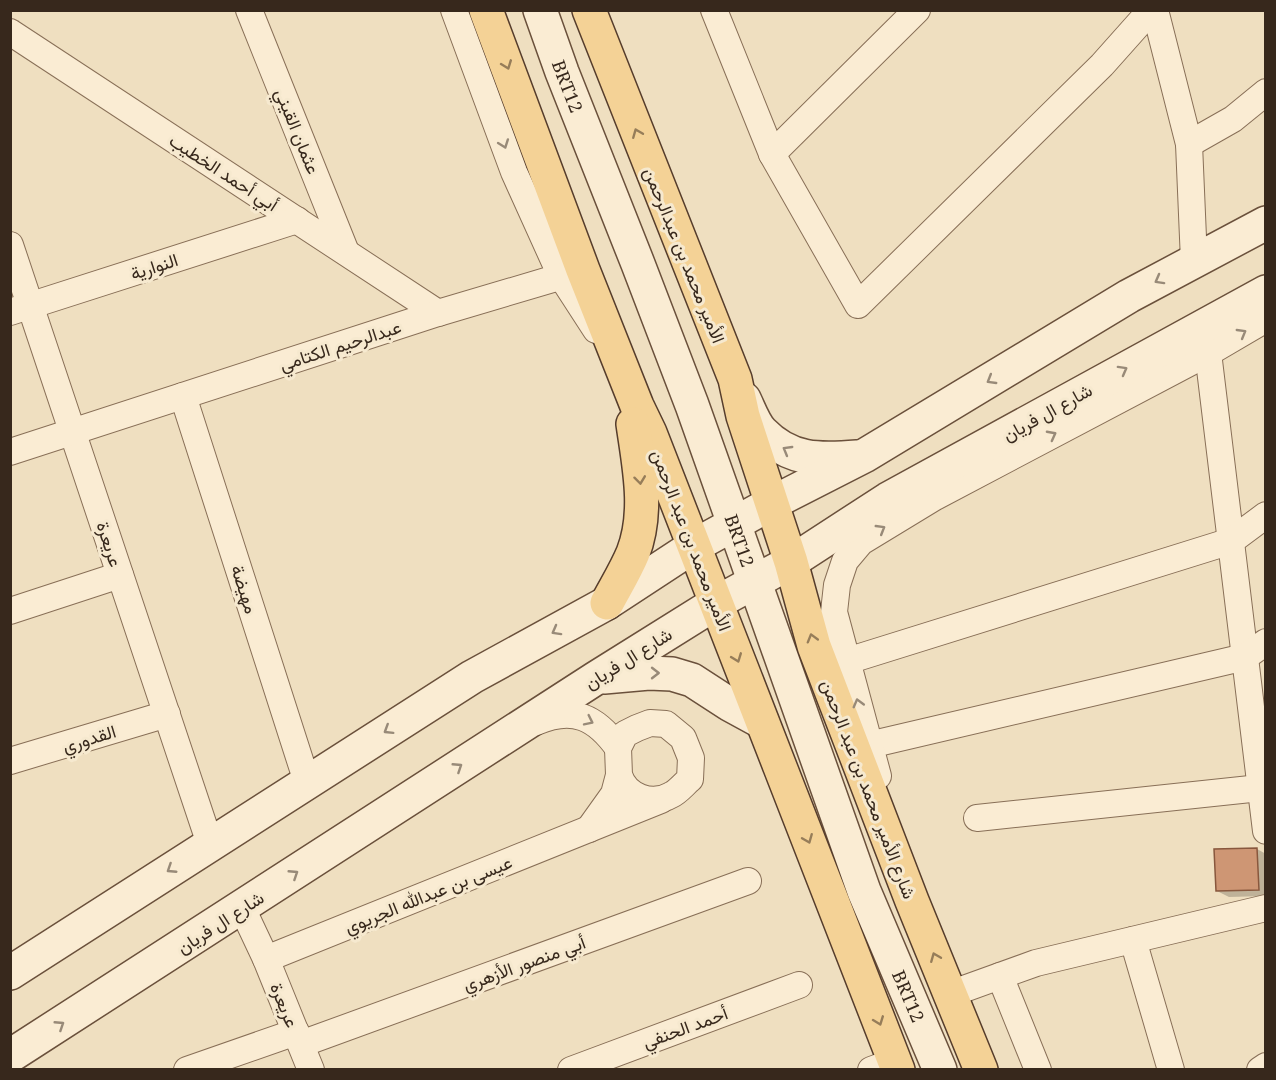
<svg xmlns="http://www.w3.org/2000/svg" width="1276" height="1080" font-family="'Noto Serif',Vazirmatn,serif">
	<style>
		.shadow { fill: #0003 }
		.building { fill: #ce9674; stroke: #88573d; stroke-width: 1.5 }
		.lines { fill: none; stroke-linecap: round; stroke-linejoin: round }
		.street-casing { stroke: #886f57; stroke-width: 28 }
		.secondary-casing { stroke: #6a503b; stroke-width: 36 }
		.primary-casing { stroke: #563d2c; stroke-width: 36 }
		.street { stroke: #faecd3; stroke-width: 26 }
		.secondary { stroke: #faecd3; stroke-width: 33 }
		.primary { stroke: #f4d296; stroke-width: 33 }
		.oneway { stroke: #967d59 }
		.oneway2 { stroke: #988a78 }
		.labels { text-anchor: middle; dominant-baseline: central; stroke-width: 6; stroke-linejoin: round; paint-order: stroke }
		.street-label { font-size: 18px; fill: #37281c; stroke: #f6e9cf }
	</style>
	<rect width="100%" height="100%" fill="#efdfc0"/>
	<!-- shadow -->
	<polygon class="shadow" points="1257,849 1266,854 1266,896 1229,897 1217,891"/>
	<!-- building -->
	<polygon class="building" points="1257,848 1259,890 1216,891 1214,849"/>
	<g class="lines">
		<!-- street casing -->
		<g class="street-casing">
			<g id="street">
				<polyline points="249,10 346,252"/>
				<polyline points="454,10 514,172 561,276 596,330"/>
				<polyline points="714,10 772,154 858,305 1102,65 1151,10"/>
				<polyline points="1155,10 1189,144 1194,261"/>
				<polyline points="10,32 438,313"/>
				<polyline points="1189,144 1233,119 1266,92"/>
				<polyline points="772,154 917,10"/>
				<polyline points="10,245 210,844"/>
				<polyline points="10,312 297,220"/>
				<polyline points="1206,336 1266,831"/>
				<polyline points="183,396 307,782"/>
				<polyline points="10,452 438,313 583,270"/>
				<polyline points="10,611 120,575"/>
				<polyline points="847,661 1231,541 1266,515"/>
				<path d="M 536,722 C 573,706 596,717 618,748"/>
				<polyline points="869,745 1245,657 1266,642"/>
				<polyline points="10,761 167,714"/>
				<polyline points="878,776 834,612 837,585 845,561 861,542 935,497 1208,353 1266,319"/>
				<polyline points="977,818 1260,788 1266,784"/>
				<path d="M 589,829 L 614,794 L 619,775 L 618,748 L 625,734 L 637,728 L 650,723 L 666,724 L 683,738 L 691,758 L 690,779 C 684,784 678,792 671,795 C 652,806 626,797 619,775"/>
				<polyline points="242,908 266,959 311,1070"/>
				<polyline points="1133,940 1171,1070"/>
				<polyline points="266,959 661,800"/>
				<polyline points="1000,976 1038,1070"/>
				<polyline points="950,994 1036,963 1266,908"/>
				<polyline points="301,1044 748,881"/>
				<polyline points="187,1070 296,1032"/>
				<polyline points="571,1070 799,985"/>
				<polyline points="871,1070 895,1061"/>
				<polyline points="1260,1070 1266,1066"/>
			</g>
		</g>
		<!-- secondary casing -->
		<g class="secondary-casing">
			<g id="secondary">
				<path id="s1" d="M 540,10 L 562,72 L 638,264 L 692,405 L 864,891 L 940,1070"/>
				<path d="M 744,399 C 749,409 754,424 762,432 C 790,461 819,460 857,457"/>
				<polyline points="604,677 649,673 672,674 692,680 729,704 762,722"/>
				<polyline points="10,973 472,677 607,603 694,546 772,503 864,456 1129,296 1266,223"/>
				<polyline points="10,1056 596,678 716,603 791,562 888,499 1266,292"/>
			</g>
		</g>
		<!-- primary casing -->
		<g class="primary-casing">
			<g id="primary">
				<polyline points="486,10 583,270 637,406 650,433 898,1070"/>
				<polyline points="589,10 735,379 743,416 791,562 814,646 912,901 981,1070"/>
				<path d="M 607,603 C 616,586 626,570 633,553 C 649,512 639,466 633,424"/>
			</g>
		</g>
		<!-- street -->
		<use href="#street" class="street"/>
		<!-- secondary -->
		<use href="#secondary" class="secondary"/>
		<!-- primary -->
		<use href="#primary" class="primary"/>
	</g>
	<!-- one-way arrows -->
	<defs><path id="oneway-chevron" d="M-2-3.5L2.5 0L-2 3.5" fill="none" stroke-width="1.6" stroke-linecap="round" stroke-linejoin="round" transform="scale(1.5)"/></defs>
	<g class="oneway">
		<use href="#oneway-chevron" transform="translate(507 65) rotate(69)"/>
		<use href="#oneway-chevron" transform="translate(637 133) rotate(-112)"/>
		<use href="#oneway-chevron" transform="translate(640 480) rotate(83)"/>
		<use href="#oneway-chevron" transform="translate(812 638) rotate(-106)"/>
		<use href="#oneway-chevron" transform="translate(737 658) rotate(69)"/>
		<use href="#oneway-chevron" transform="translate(808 839) rotate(68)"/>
		<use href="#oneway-chevron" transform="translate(935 957) rotate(-112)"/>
		<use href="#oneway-chevron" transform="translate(879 1021) rotate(69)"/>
	</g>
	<g class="oneway2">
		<use href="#oneway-chevron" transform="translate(504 144) rotate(70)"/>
		<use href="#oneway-chevron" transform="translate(1159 280) rotate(151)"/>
		<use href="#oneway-chevron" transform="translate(1242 333) rotate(-30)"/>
		<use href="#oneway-chevron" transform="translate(1123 370) rotate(-29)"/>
		<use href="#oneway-chevron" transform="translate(991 380) rotate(149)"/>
		<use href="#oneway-chevron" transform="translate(1052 435) rotate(-28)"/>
		<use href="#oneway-chevron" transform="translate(787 450) rotate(-150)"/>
		<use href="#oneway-chevron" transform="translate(881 529) rotate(-31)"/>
		<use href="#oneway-chevron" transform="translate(556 631) rotate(151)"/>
		<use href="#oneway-chevron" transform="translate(655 673)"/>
		<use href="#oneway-chevron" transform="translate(858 703) rotate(-105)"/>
		<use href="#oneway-chevron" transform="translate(589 721) rotate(26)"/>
		<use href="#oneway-chevron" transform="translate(388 730) rotate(148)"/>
		<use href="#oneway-chevron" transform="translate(458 767) rotate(-33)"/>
		<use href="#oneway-chevron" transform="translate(171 869) rotate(147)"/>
		<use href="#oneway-chevron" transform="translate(294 874) rotate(-33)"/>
		<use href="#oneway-chevron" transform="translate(60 1025) rotate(-33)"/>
	</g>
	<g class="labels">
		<!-- street labels -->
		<g class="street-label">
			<text stroke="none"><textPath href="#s1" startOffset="81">BRT12</textPath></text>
			<text transform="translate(298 131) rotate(68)">عثمان القيني</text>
			<text transform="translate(224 172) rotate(33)">أبي أحمد الخطيب</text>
			<text transform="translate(685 255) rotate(68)">الأمير محمد بن عبدالرحمن</text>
			<text transform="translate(154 266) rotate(-18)">النوارية</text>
			<text transform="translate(340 345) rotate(-18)">عبدالرحيم الكتامي</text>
			<text transform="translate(1047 412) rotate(-29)">شارع ال فريان</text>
			<text transform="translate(692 540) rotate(69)">الأمير محمد بن عبد الرحمن</text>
			<text stroke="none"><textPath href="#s1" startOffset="567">BRT12</textPath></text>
			<text transform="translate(110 544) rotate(72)">عريعرة</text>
			<text transform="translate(245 589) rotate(72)">مهيضة</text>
			<text transform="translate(628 658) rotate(-32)">شارع ال فريان</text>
			<text transform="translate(89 738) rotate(-17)">القدوري</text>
			<text transform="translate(869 789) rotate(69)">شارع الأمير محمد بن عبد الرحمن</text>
			<text transform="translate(428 894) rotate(-22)">عيسى بن عبدالله الجريوي</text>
			<text transform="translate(220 922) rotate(-33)">شارع ال فريان</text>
			<text transform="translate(524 963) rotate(-20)">أبي منصور الأزهري</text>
			<text stroke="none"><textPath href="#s1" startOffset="1053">BRT12</textPath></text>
			<text transform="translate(285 1005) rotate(68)">عريعرة</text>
			<text transform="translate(685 1027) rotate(-20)">أحمد الحنفي</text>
		</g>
	</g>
	<!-- border -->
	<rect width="1276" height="1080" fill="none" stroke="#37281c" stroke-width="24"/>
</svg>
